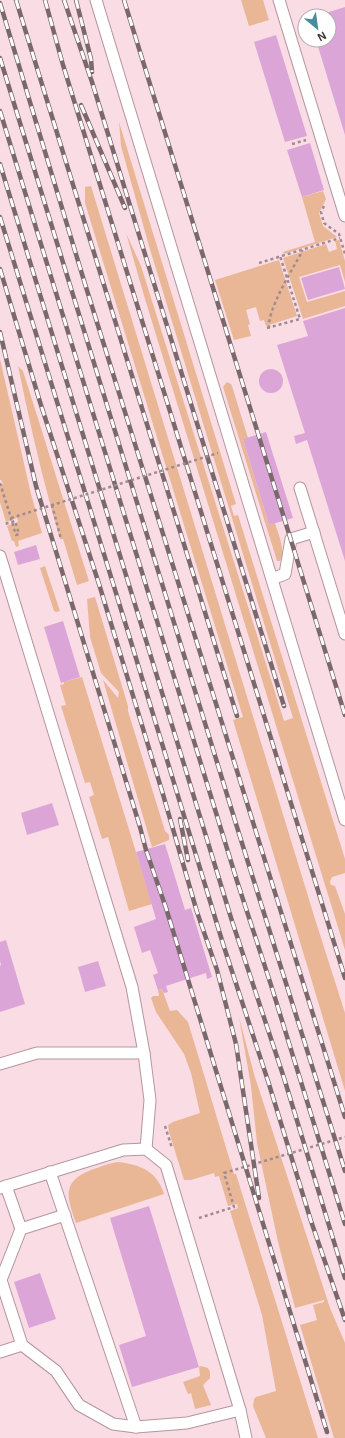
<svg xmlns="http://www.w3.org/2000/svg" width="345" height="1438" font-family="Helvetica,sans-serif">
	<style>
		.green { fill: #e9b796 }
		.building { fill: #dca5d8 }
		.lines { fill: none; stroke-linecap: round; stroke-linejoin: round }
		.service-casing { stroke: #b3969f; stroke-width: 13 }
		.path { stroke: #a08b91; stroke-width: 2.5; stroke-dasharray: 3 3; stroke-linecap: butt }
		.service { stroke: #fff; stroke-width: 11 }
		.rail-casing { stroke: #7a686d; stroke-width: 4.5 }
		.rail { stroke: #fff; stroke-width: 3; stroke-dasharray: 9; stroke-linecap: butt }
		.path-bridge { stroke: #a08b91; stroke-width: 2.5; stroke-dasharray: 3 3; stroke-linecap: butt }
	</style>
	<rect width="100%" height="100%" fill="#fadce5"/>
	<!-- green -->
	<g class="green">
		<polygon points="241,0 263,0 269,20 249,26"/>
		<polygon points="119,122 236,504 231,506 234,516 238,515 345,859 345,873 332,877 330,882 331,885 335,886 345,914 345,950 145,299 126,233 141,266 284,721 293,718 149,246 121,146"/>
		<polygon points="91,186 315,919 345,1013 345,1091 233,720 243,717 85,203 85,187"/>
		<polygon points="323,191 326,199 319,213 323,226 337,237 284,254 283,252 315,242 302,197"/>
		<polygon points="339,240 345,261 345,282 340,265 299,277 307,302 345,291 345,306 303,319 283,258 326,244 329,252 337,249 335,241"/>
		<polygon points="279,260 297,316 266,326 264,320 260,321 256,307 246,310 250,324 248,325 251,336 234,340 215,280"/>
		<polygon points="0,359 31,494 42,533 18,541 19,546 16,547 14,541 12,541 7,526 18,522 17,518 6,522 0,502 0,485 3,484 1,480 0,480"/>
		<path d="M 18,366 L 23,371 L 89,581 L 77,585 L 63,539 L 60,539 C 43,482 30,424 18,366 Z"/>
		<path d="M 227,382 L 231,384 L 232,386 L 248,438 L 243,439 L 269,525 L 275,523 C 278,534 286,550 280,561 L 277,561 L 223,387 Z"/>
		<polygon points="45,566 60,611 56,612 54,611 40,568"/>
		<polygon points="95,597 128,706 128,711 165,831 169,835 169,840 152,847 103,680 118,698 119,692 101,673 90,637 87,599"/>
		<polygon points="82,677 152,904 129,911 108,837 102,839 89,797 94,795 90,782 85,783 61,706 66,705 60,685 64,684 64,682"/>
		<polygon points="162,989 170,1011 177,1010 188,1022 234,1174 236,1174 318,1438 266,1438 253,1406 254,1399 256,1397 276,1391 262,1315 230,1211 238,1208 237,1204 228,1206 219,1176 215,1177 214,1173 191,1180 184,1180 169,1132 168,1125 173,1122 200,1113 191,1073 184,1054 156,1012 151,998 153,996 159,996 158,990"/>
		<polygon points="239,1017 254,1074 330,1308 345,1343 345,1438 334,1438 300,1325 317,1320 313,1305 324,1302 324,1300 295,1308 278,1242 257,1143 251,1086"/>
		<path d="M 118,1162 C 141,1165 157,1171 164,1194 L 76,1223 C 67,1197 61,1182 91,1170 C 100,1167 109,1163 118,1162 Z"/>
		<polygon points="201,1366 208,1368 210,1372 210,1378 203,1385 211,1405 195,1409 191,1393 188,1394 183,1382 200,1376 199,1367"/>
	</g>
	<!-- building -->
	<g class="building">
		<polygon points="345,7 345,135 316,40 329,40 329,16 316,16"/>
		<polygon points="276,35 307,136 285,142 254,42"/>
		<polygon points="310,143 324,190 302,197 287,150"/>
		<polygon points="339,267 345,289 308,300 301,278"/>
		<polygon points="345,308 345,561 307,440 296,444 294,436 305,433 277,345 308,336 303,321"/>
		<circle cx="271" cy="381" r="12"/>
		<polygon points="266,432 293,518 269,525 243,439"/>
		<polygon points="36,545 40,559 18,565 14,552"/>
		<polygon points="63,621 80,677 61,683 44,627"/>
		<polygon points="52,803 59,825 27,835 21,813"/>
		<polygon points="165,844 185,910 191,908 212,977 207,979 206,973 166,986 168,992 164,993 162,989 158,990 153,975 158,973 150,950 142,953 134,927 156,919 136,852"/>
		<polygon points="6,940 25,1004 0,1012 0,966 1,965 0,961 0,942"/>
		<polygon points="98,961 106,986 85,992 78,967"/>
		<polygon points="149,1206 199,1367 132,1387 119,1345 146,1336 110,1218"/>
		<polygon points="40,1273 56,1319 29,1328 14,1282"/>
	</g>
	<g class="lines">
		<!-- service casing -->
		<g class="service-casing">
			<g id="service">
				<polyline points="96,0 345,820"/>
				<polyline points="279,0 345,216"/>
				<polyline points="300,488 345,634"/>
				<polyline points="0,556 132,987 144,1053 150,1100 146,1149"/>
				<polyline points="272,579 285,574 291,539 314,532"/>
				<polyline points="0,1064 37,1053 144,1053"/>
				<polyline points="50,1172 136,1427"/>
				<polyline points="6,1186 21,1229 1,1280 22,1345"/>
				<polyline points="0,1188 123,1150 146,1149 166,1165 240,1410 246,1438"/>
				<polyline points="21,1229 65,1215"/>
				<polyline points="0,1352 22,1345 56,1371 79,1405 113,1424 136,1427 187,1423 240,1410"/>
			</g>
		</g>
		<!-- path -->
		<g class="path">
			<polyline points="292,144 306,140"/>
			<polyline points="324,206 321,212 324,223 339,234 345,254"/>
			<polyline points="259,263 340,238"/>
			<polyline points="267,328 300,319 280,256"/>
			<path d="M 269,328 C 267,310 293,268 302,252 L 302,250"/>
			<polyline points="0,483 11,518 11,519 16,535 19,534 15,521 5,524"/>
			<polyline points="52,505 61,539"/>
			<polyline points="165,1126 172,1148"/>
			<polyline points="199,1218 234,1207 224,1173 345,1137"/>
		</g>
		<!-- service -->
		<use href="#service" class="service"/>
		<!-- rail casing -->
		<g class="rail-casing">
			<g id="rail">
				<polyline points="16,0 237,716"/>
				<polyline points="45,0 63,65 345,978"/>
				<polyline points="64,0 92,82 284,706"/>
				<polyline points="76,0 91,59 92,72"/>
				<polyline points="124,0 345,715"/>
				<polyline points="0,3 85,284 345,1117"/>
				<polyline points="0,58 241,840 345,1171"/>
				<polyline points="81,105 125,208"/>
				<polyline points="0,111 237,881 271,985 345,1224"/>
				<polyline points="0,164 232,921 284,1078 345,1278"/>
				<polyline points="0,217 128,632 224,947 268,1081 311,1221 345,1320"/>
				<polyline points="0,269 40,402 99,584 162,791 197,912 217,970 236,1044 259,1198"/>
				<polyline points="0,332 36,486 140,827 146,850 166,908 327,1432"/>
				<polyline points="180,819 188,860"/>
			</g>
		</g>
		<!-- rail -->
		<use href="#rail" class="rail"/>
		<!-- path-bridge -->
		<polyline class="path-bridge" points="11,518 218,453"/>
	</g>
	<!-- north arrow -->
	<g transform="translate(317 28) rotate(151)"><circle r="19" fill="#ffffff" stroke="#b1acad"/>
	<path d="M0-3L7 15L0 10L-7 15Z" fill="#488b9b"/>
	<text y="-6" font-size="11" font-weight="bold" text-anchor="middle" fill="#3b2f33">N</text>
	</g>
</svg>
